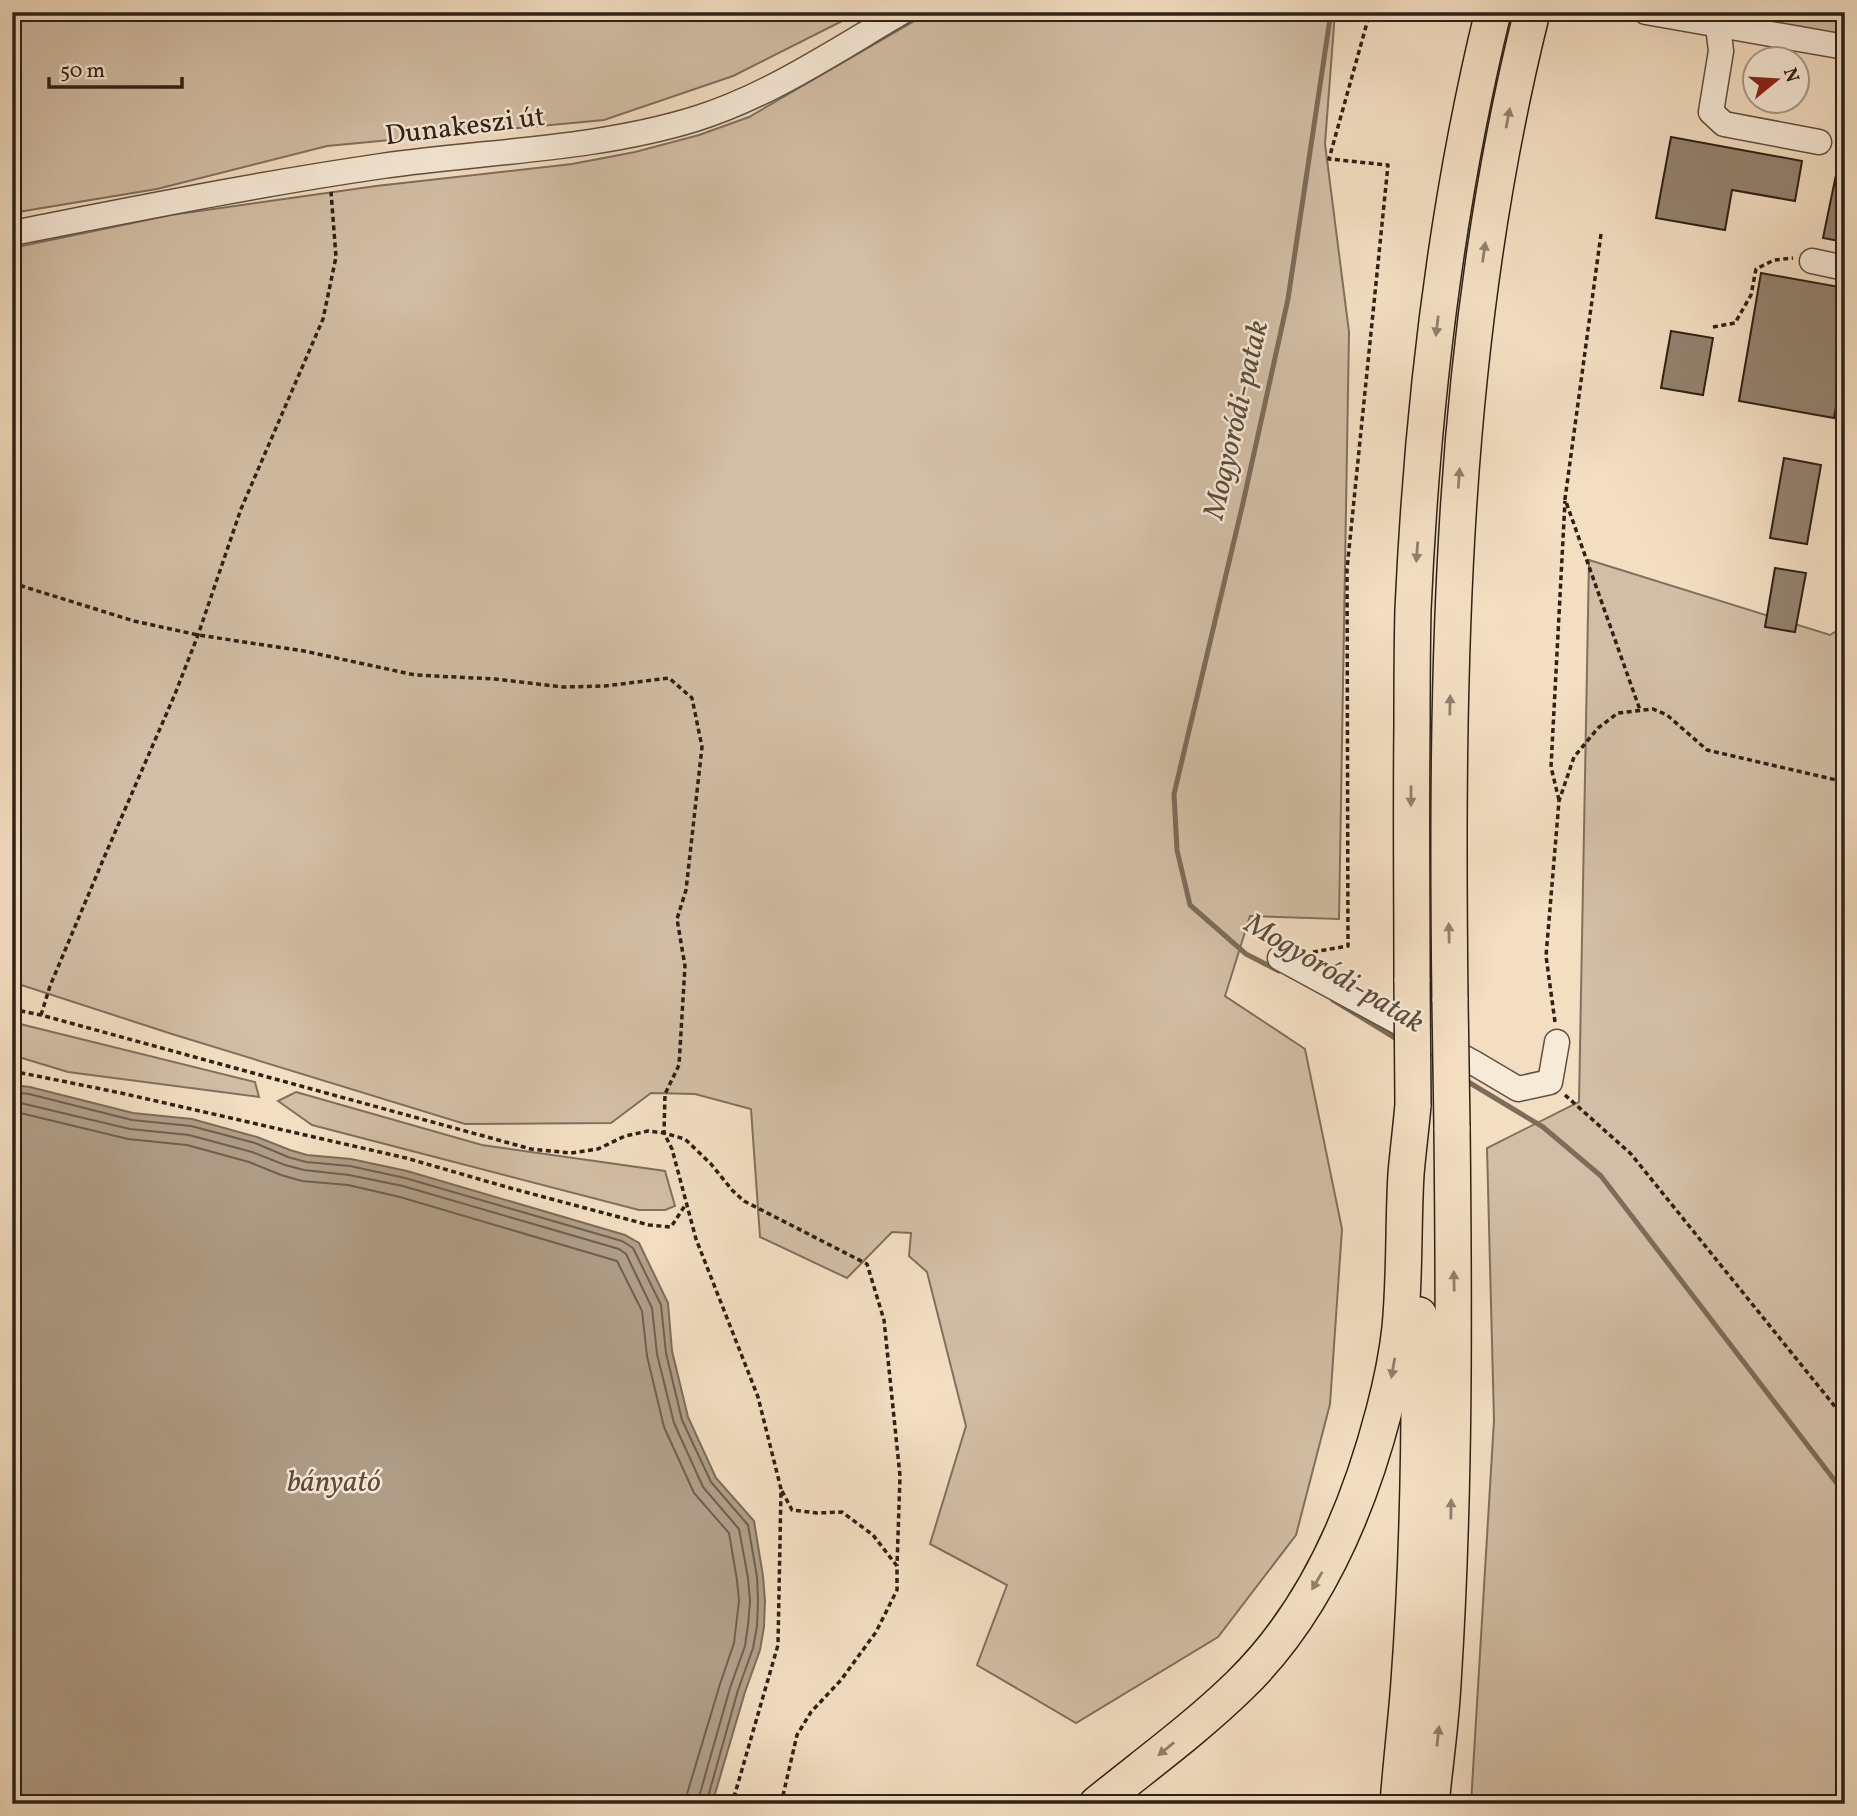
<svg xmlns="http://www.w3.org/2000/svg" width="1857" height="1816" font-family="Vollkorn,serif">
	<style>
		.green { fill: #d2bea5; stroke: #80705d; stroke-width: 2 }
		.water { fill: #b09e87; stroke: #7c6c59; stroke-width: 2 }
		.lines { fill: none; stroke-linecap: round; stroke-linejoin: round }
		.shore { stroke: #6f604e; stroke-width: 2 }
		.stream { stroke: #7c6c59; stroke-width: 5 }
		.building { fill: #94836f; stroke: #2e2115; stroke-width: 2 }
		.minor-casing { stroke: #5f5040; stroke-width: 27 }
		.highway-casing { stroke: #2e2115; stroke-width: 38 }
		.path { stroke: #2e2115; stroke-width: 3.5; stroke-dasharray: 5 3.5; stroke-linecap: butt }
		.minor { stroke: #f7ead7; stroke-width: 24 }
		.highway { stroke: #f3dec2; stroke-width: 35 }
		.highway-bridge-casing { stroke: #2e2115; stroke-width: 38; stroke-linecap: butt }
		.highway-bridge { stroke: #f3dec2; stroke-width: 35 }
		.oneway { fill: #90806c }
		.labels { text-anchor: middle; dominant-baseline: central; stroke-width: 5; stroke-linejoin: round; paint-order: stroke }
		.street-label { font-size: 28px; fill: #2e2115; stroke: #f7ead7 }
		.water-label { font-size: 30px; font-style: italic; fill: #5c4d3d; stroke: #f7ead7 }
	</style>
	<rect width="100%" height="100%" fill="#f3dec2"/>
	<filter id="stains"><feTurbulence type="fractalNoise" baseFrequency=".00286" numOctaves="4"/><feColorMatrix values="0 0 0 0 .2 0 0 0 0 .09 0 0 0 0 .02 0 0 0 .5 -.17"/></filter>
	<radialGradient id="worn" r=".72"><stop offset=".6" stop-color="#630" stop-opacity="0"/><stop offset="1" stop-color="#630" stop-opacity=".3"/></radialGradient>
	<!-- green -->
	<g class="green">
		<polygon points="12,12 860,12 733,76 604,120 327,146 157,189 12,213"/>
		<polygon points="930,12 1335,12 1325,144 1349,332 1339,919 1250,916 1225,996 1305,1049 1342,1229 1330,1404 1296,1535 1218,1637 1076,1723 977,1665 1007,1585 930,1544 966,1426 927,1272 909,1256 911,1233 892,1232 847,1278 760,1237 751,1109 695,1094 651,1093 611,1123 465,1124 172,1034 12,982 12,248 171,215 376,186 572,164 635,152 699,135 749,117"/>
		<polygon points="1691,12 1845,12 1845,37"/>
		<polygon points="1589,560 1830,635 1845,626 1845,1804 1471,1804 1494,1420 1487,1148 1579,1102"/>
		<polygon points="12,1022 255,1082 259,1097 68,1072 12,1055"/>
		<polygon points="296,1092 482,1145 665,1171 675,1206 665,1210 639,1210 312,1125 278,1101"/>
	</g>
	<!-- water -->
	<polygon class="water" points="12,1085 30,1087 133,1113 192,1119 257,1137 290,1150 307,1155 351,1159 407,1171 625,1235 639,1243 668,1303 672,1351 688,1417 716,1478 754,1521 763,1576 765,1601 764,1627 760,1650 745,1692 712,1804 12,1804"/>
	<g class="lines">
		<!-- shore -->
		<g class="shore">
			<polyline points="12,1092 29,1094 132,1120 191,1126 255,1143 288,1157 306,1162 350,1166 405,1178 622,1241 633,1248 661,1305 666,1353 682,1420 711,1482 748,1525 757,1577 758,1601 757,1626 753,1648 738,1690 706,1804"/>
			<polyline points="12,1101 130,1129 189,1135 252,1152 285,1165 304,1170 349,1175 403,1186 619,1249 626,1254 652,1308 657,1354 674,1423 703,1487 739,1529 748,1578 750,1601 748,1625 745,1646 730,1688 697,1804"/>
			<polyline points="12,1111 128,1139 187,1145 249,1162 281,1175 302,1181 348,1185 400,1197 617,1261 642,1311 647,1356 664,1427 694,1493 729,1533 737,1580 739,1601 734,1643 720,1684 687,1794 686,1804"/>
		</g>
		<!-- stream -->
		<g class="stream">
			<polyline points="1279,971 1246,954 1190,905 1177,850 1174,794 1243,503 1288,299 1331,12"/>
			<polyline points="1333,1000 1400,1041"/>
			<polyline points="1465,1080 1543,1127 1601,1176 1845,1494"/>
		</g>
	</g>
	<!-- building -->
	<g class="building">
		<polygon points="1671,137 1802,161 1795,201 1732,190 1725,230 1656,218"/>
		<polygon points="1838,165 1845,165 1845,242 1823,238"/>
		<polygon points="1761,273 1845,288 1845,355 1834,418 1739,401"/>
		<polygon points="1671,331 1713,338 1703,395 1661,388"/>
		<polygon points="1784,458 1821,465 1807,544 1770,538"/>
		<polygon points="1775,568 1806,573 1795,632 1765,627"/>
	</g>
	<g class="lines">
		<!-- minor casing -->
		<g class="minor-casing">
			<g id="minor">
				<polyline points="1646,12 1845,47"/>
				<polyline points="1718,26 1721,51 1711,112 1724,124 1819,142"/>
				<path d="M 12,233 C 135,209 258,184 382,166 C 487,151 594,150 695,119 C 769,96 835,51 902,12"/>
				<polyline points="1812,261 1845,268"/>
				<polyline points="1280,958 1474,1063 1518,1089 1550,1082 1557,1042"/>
			</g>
		</g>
		<!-- highway casing -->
		<g class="highway-casing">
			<g id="highway">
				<path d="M 1412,981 C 1412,896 1411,811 1412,726 C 1412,688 1412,649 1413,610 C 1422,409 1445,208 1493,12"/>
				<path d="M 1450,1001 C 1446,667 1450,338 1532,12"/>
				<path d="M 1097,1804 C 1145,1765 1196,1728 1240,1685 C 1315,1612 1358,1511 1384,1411 C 1391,1384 1397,1356 1400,1328 C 1405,1277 1403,1225 1406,1174 C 1408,1151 1411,1128 1413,1105"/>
				<path d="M 1398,1804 C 1401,1763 1406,1723 1409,1682 C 1418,1560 1420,1437 1419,1315"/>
				<path d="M 1431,1804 C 1435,1763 1441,1723 1443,1683 C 1455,1498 1454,1312 1452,1127"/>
			</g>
		</g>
		<!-- path -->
		<g class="path">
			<polyline points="1601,234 1565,499 1640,710"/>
			<polyline points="1713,327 1735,323 1751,295 1756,269 1774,260 1793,258"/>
			<polyline points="12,583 134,621 198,635 304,651 415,675 495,679 563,687 605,686 669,678 692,698 702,747 686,890 677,919 685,966 679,1065 665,1094 664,1133 685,1139 711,1164 732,1190 744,1201 867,1264 884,1320 900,1476 897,1566"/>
			<polyline points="1559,800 1551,767 1565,501"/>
			<polyline points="1313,952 1348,946 1347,569 1388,165 1329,159 1370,12"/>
			<polyline points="12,1009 41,1015 531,1149 571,1153 598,1149 625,1136 648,1131 664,1133 672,1149 696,1239 758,1397 781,1489 778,1645 732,1804"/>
			<polyline points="41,1015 50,986 103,860 175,694 198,635 241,509 323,319 336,257 331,192"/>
			<polyline points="1555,1022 1546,956 1559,801 1574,757 1598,728 1618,713 1653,709 1667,715 1707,750 1845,782"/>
			<polyline points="12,1071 121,1093 406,1158 510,1188 649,1225 671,1227 686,1204"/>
			<polyline points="1565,1095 1631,1154 1845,1419"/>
			<polyline points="781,1804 797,1735 811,1712 841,1680 876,1632 897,1590 897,1566 873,1535 842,1512 817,1513 792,1510 782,1491"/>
		</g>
		<!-- minor -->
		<use href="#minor" class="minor"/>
		<!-- highway -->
		<use href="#highway" class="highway"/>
		<!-- highway-bridge casing -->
		<g class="highway-bridge-casing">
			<g id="highway-bridge">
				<polyline points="1412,981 1413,1105"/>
				<polyline points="1450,1001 1452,1127"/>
			</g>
		</g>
		<!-- highway-bridge -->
		<use href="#highway-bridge" class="highway-bridge"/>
	</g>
	<!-- one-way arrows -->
	<defs><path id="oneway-solid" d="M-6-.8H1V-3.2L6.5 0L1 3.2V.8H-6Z" transform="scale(1.75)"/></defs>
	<g class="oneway">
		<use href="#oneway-solid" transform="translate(1508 118) rotate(-79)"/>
		<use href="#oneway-solid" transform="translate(1484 252) rotate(-82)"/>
		<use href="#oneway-solid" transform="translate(1437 326) rotate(97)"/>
		<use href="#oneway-solid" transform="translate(1459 478) rotate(-86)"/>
		<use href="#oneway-solid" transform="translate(1417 552) rotate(94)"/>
		<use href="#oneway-solid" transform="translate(1450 705) rotate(-89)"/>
		<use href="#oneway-solid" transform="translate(1411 796) rotate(90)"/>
		<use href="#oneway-solid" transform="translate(1449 933) rotate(-91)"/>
		<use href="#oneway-solid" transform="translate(1454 1281) rotate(-91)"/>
		<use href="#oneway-solid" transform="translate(1393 1368) rotate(100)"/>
		<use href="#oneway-solid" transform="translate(1451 1509) rotate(-89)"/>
		<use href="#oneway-solid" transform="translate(1317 1581) rotate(120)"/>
		<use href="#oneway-solid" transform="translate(1438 1736) rotate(-84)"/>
		<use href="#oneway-solid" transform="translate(1166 1749) rotate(141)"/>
	</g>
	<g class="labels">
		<!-- street labels -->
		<g class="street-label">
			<text transform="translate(465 127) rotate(-7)">Dunakeszi út</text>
		</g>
		<!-- water labels -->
		<g class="water-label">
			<text transform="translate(1237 420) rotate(-77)">Mogyoródi-patak</text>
			<text transform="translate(1334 974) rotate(31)">Mogyoródi-patak</text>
			<text x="334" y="1483">bányató</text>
		</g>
	</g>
	<!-- margin -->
	<rect width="1857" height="1816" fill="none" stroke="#f3dec2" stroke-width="42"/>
	<rect x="14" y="14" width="1829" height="1788" fill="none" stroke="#2e2115" stroke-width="3.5"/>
	<rect x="21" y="21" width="1815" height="1774" fill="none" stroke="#2e2115" stroke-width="2"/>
	<!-- north arrow -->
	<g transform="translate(1776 80) rotate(72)"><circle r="33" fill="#f7ead7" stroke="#a79a89" stroke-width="2"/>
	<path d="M0-5L12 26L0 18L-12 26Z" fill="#8f2418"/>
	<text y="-10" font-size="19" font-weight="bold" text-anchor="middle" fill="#2e2115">N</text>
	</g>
	<!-- scale -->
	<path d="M49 77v10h133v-10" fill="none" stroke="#2e2115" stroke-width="3.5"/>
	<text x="60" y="77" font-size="21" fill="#2e2115" stroke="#f7ead7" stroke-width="5" paint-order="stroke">50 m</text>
	<rect width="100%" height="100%" filter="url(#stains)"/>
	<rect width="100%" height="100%" fill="url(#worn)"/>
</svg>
